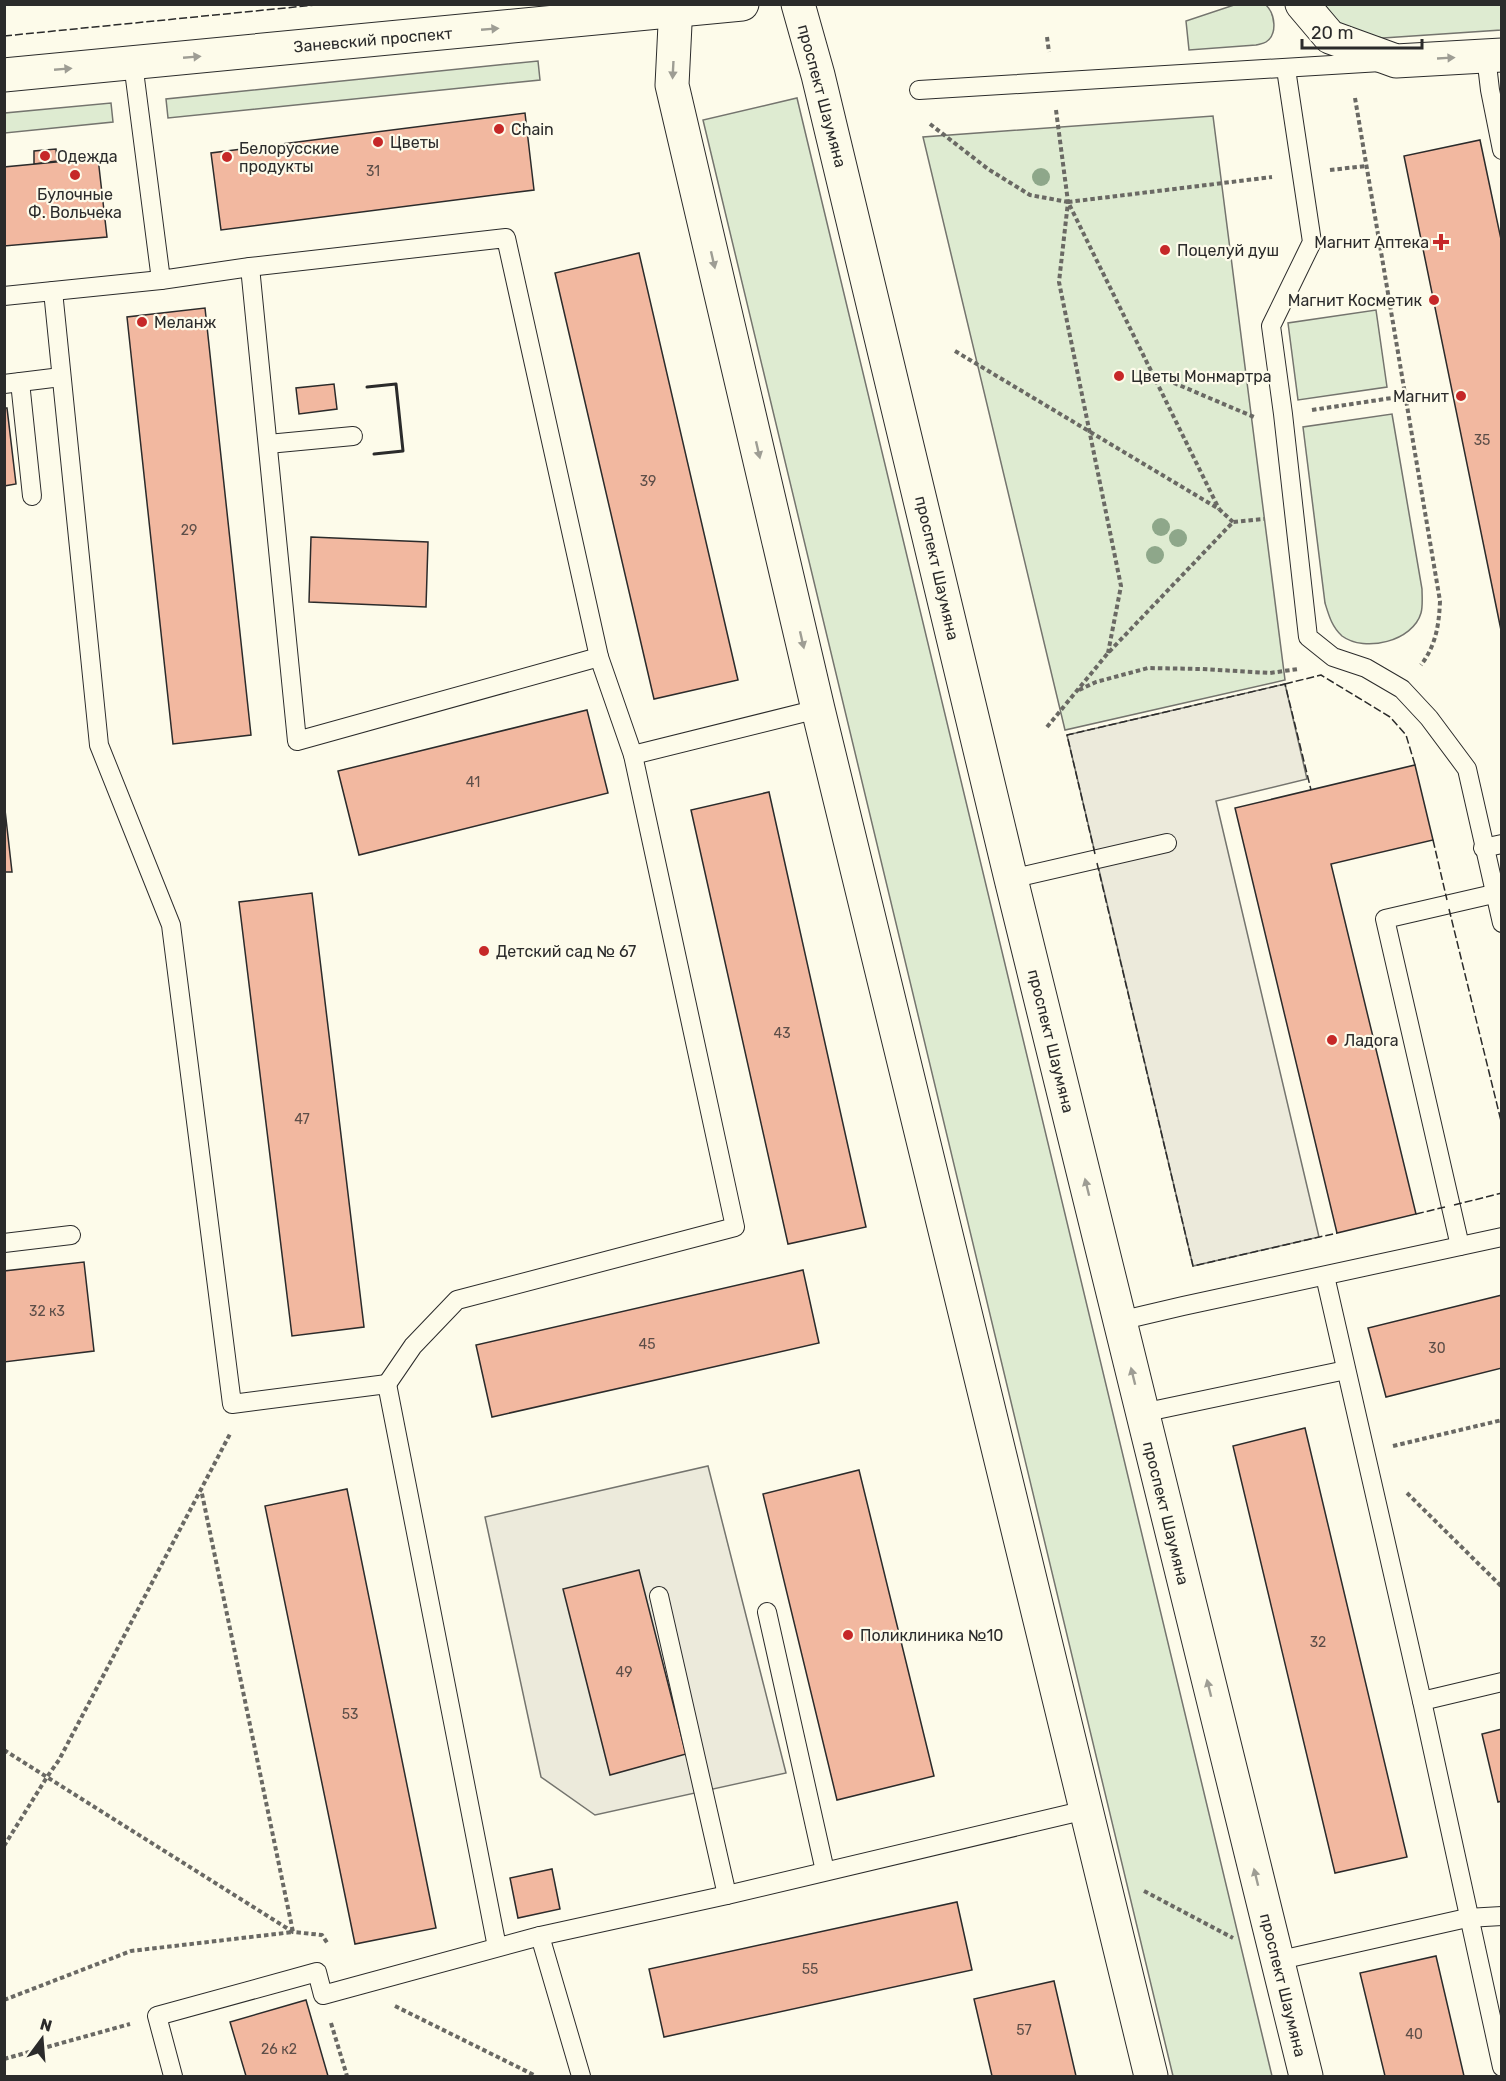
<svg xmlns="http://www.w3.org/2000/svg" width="1506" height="2081" font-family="Rubik,sans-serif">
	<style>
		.green { fill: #deebd1; stroke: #74746e; stroke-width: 1.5 }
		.parking { fill: #eceadb; stroke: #74746e; stroke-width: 1.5 }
		.building { fill: #f2b8a0; stroke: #2b2b2b; stroke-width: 1.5 }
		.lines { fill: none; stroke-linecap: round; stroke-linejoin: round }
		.service-casing { stroke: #2b2b2b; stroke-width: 20 }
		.minor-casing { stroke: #2b2b2b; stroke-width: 35 }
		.tertiary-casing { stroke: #2b2b2b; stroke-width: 35 }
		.primary-casing { stroke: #2b2b2b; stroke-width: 35 }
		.path { stroke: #6a6964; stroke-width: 4; stroke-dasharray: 4.5 3; stroke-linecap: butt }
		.service { stroke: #fdfbea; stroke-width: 18 }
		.minor { stroke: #fdfbea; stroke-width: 33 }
		.tertiary { stroke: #fdfbea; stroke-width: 33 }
		.primary { stroke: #fdfbea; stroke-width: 33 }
		.fence { stroke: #2b2b2b; stroke-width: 1.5; stroke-dasharray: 8 3; stroke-linecap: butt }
		.wall { stroke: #2b2b2b; stroke-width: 3 }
		.tree { fill: #8ea78a }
		.oneway { fill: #9e9d94 }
		.poi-dot { fill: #c62828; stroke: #fdfbea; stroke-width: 2 }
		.labels { text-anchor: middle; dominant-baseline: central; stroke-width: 4.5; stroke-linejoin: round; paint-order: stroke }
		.number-label { font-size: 14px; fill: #5d4e48 }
		.street-label { font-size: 16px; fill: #2b2b2b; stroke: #fdfbea }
		.poi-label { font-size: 16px; fill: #2b2b2b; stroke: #fdfbea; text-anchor: start }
	</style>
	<rect width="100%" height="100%" fill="#fdfbea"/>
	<!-- green -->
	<g class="green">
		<path d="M 1234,5 L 1266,5 C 1275,14 1278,34 1266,42 C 1263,44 1259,44 1256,45 L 1189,50 L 1186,21 Z"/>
		<path d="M 1325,5 L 1501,5 L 1501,30 L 1383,38 C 1361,35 1335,27 1325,5 Z"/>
		<polygon points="538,61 540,80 168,118 166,99"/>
		<polygon points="797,98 1272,2076 1173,2076 703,120"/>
		<polygon points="111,103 113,122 5,133 5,113"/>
		<polygon points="1213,116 1285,680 1065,730 923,137"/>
		<polygon points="1376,310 1387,387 1298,400 1288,323"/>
		<path d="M 1392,414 L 1422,589 C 1422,596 1423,606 1421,613 C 1413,641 1365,653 1342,636 C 1332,627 1329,616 1325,603 L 1303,427 Z"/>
	</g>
	<!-- parking -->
	<g class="parking">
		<polygon points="1285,684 1307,779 1216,801 1319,1237 1193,1266 1067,735"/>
		<polygon points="708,1466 786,1773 595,1815 541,1777 485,1517"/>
	</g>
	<!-- building -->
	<g class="building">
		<polygon points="525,113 534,190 221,230 211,153"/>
		<polygon points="1480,140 1502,244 1502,635 1404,156"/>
		<polygon points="56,149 57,161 34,164 34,151"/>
		<polygon points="98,158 107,237 4,246 4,167"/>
		<polygon points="639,253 738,680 654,699 555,273"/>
		<polygon points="205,308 251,735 173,744 127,317"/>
		<polygon points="334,384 337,409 299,414 296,388"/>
		<polygon points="4,408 7,408 16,484 4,486"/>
		<polygon points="311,537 428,542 426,607 309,602"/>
		<polygon points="587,710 608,793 359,855 338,771"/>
		<polygon points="1415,765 1433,840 1331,864 1416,1214 1337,1233 1235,808"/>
		<polygon points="769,792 866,1227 788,1244 691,810"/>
		<polygon points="4,801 12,872 4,872"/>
		<polygon points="312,893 364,1327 292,1336 239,902"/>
		<polygon points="84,1262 94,1351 4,1362 4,1271"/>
		<polygon points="803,1270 819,1343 492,1417 476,1345"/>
		<polygon points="1502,1295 1502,1368 1386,1397 1368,1328"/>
		<polygon points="1305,1428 1407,1857 1335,1873 1233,1446"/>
		<polygon points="859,1470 934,1776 837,1800 763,1494"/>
		<polygon points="347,1489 436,1928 355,1944 265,1506"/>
		<polygon points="639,1570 686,1754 610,1775 563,1589"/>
		<polygon points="1502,1729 1502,1801 1498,1802 1482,1734"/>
		<polygon points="552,1869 560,1909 518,1918 510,1878"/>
		<polygon points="957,1902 972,1970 664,2037 649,1969"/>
		<polygon points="1436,1956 1464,2076 1385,2076 1360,1973"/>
		<polygon points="1054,1981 1076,2076 992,2076 974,1999"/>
		<polygon points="306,2000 328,2076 246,2076 230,2022"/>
	</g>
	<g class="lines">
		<!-- service casing -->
		<g class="service-casing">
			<g id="service">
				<polyline points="1486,56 1490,90 1502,150"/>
				<polyline points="133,63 161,280 250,267 506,238 599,657 633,755 735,1227 457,1300 413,1346 387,1384"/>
				<polyline points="1286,69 1312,242 1271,326 1283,414 1308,637 1333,657 1366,668 1402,689 1429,718 1467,769 1502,923"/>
				<polyline points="919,90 1381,62"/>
				<polyline points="250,267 297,741 599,657"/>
				<polyline points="53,291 99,745 171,925 232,1404 387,1384 497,1947"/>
				<polyline points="4,296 161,280"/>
				<polyline points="20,382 32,496"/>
				<polyline points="4,384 61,377"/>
				<polyline points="268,444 353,436"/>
				<polyline points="633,755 818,709"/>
				<polyline points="1483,848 1502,844"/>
				<polyline points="1011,879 1167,843"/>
				<polyline points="4,1243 71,1235"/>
				<polyline points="1460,1246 1385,919 1502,892"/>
				<polyline points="1325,1276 1422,1701 1502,2067"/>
				<polyline points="1119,1321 1183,1306 1502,1237"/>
				<polyline points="1142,1413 1346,1370"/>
				<polyline points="659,1596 727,1895"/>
				<polyline points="767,1612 825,1871"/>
				<polyline points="1422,1701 1502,1682"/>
				<polyline points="540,1936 581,2076"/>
				<polyline points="1276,1961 1467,1918 1502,1916"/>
				<polyline points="173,2076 157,2016 317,1972 323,1995 540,1936 727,1895 1086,1810"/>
			</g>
		</g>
		<!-- minor casing -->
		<g class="minor-casing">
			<polyline id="minor" points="1302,4 1330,37 1396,61 1502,55"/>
		</g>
		<!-- tertiary casing -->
		<g class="tertiary-casing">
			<g id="tertiary">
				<polyline points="676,4 672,85 818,709 1151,2076"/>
				<polyline points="798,4 818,75 1011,879 1306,2076"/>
			</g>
		</g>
		<!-- primary casing -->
		<g class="primary-casing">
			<polyline id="primary" points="4,75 742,4"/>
		</g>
		<!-- path -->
		<g class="path">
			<polyline points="1047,37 1049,52"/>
			<path d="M 1355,98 L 1440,601 C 1439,625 1436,645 1421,665"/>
			<polyline points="1056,110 1068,202 1059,282 1121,586 1108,653"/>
			<polyline points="930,124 988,169 1030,195 1068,202 1219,509"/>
			<polyline points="1330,170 1366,166"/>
			<polyline points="1068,202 1272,177"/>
			<polyline points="955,351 1219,509 1233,522"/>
			<polyline points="1153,374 1254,417"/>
			<polyline points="1312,410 1405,396"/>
			<polyline points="1079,690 1096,682 1148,668 1202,669 1270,673 1298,669"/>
			<polyline points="1047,727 1108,653 1233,522 1264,519"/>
			<polyline points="1393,1446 1502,1420"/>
			<polyline points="1407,1493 1502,1587"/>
			<polyline points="4,1750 293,1932 322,1935 328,1944"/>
			<polyline points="4,1846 47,1777 59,1760 230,1434"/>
			<polyline points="1144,1891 1233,1938"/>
			<polyline points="4,2000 131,1951 293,1932 201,1489"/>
			<polyline points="395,2006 536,2076"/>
			<polyline points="331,2023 347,2076"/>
			<polyline points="4,2059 130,2024"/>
		</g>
		<!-- service -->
		<use href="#service" class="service"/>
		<!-- minor -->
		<use href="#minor" class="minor"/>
		<!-- tertiary -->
		<use href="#tertiary" class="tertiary"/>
		<!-- primary -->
		<use href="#primary" class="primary"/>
		<!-- fence -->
		<g class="fence">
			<polyline points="4,36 325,4"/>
			<polyline points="1285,684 1321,675 1390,717 1406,735 1415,765"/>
			<polyline points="1433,840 1447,900"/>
			<polyline points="1095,854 1067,735 1285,684 1311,790"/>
			<polyline points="1097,863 1193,1266 1337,1233"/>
			<polyline points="1449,909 1502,1125"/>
			<polyline points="1454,1205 1502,1193"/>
			<polyline points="1416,1214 1445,1207"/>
		</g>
		<!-- wall -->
		<polyline class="wall" points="367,387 396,384 403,451 374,454"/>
	</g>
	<!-- trees -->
	<g class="tree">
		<circle cx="1041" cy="177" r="9"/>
		<circle cx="1161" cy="527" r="9"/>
		<circle cx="1178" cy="538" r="9"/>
		<circle cx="1155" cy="555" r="9"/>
	</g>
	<!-- one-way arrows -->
	<defs><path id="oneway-solid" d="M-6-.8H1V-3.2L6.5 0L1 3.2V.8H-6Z" transform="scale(1.5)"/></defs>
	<g class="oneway">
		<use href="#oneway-solid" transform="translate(490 29) rotate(-5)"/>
		<use href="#oneway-solid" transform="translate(192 57) rotate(-5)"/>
		<use href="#oneway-solid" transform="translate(1446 58) rotate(-3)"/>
		<use href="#oneway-solid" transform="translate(63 69) rotate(-5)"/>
		<use href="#oneway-solid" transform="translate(673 70) rotate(93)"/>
		<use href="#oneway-solid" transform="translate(713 260) rotate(77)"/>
		<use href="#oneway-solid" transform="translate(758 450) rotate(77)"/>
		<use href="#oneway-solid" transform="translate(802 640) rotate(77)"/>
		<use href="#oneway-solid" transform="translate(1087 1187) rotate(-104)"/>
		<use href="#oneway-solid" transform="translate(1133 1376) rotate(-104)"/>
		<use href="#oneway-solid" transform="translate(1209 1688) rotate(-104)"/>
		<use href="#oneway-solid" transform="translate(1256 1877) rotate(-104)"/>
	</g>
	<!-- markers -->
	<g class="poi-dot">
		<circle cx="499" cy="129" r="6"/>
		<circle cx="378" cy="142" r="6"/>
		<circle cx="45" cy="156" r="6"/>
		<circle cx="227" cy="157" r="6"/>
		<circle cx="75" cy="175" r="6"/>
		<path d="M1438 233h6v6h6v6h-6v6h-6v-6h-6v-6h6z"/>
		<circle cx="1165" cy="250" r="6"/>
		<circle cx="1434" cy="300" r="6"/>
		<circle cx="142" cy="322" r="6"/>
		<circle cx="1119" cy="376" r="6"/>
		<circle cx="1461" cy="396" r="6"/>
		<circle cx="484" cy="951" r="6"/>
		<circle cx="1332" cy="1040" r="6"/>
		<circle cx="848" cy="1635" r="6"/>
	</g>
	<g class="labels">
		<!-- number labels -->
		<g class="number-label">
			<text x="373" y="171">31</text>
			<text x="1482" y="440">35</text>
			<text x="648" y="481">39</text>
			<text x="189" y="530">29</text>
			<text x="473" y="782">41</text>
			<text x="782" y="1033">43</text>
			<text x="302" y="1119">47</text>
			<text x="47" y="1311">32 к3</text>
			<text x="647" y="1344">45</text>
			<text x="1437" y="1348">30</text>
			<text x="1318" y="1642">32</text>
			<text x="624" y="1672">49</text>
			<text x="350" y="1714">53</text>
			<text x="810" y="1969">55</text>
			<text x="1024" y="2030">57</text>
			<text x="1414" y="2034">40</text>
			<text x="279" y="2049">26 к2</text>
		</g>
		<!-- street labels -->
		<g class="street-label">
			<text transform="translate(373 40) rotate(-5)">Заневский проспект</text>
			<text transform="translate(822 96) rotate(75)">проспект Шаумяна</text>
			<text transform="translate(937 568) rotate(77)">проспект Шаумяна</text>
			<text transform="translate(1051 1041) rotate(76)">проспект Шаумяна</text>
			<text transform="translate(1166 1513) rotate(76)">проспект Шаумяна</text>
			<text transform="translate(1283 1985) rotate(76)">проспект Шаумяна</text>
		</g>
		<!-- poi labels -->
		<g class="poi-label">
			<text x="511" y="129">Chain</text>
			<text x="390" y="142">Цветы</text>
			<text x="239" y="148">Белорусские<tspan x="239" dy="18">продукты</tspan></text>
			<text x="57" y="156">Одежда</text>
			<text x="75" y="194" text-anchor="middle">Булочные<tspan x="75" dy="18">Ф. Вольчека</tspan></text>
			<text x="1429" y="242" text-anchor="end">Магнит Аптека</text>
			<text x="1177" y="250">Поцелуй душ</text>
			<text x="1422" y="300" text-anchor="end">Магнит Косметик</text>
			<text x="154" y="322">Меланж</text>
			<text x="1131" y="376">Цветы Монмартра</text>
			<text x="1449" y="396" text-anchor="end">Магнит</text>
			<text x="496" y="951">Детский сад № 67</text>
			<text x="1344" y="1040">Ладога</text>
			<text x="860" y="1635">Поликлиника №10</text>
		</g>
	</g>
	<!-- border -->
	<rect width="1506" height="2081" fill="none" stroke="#2b2b2b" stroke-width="12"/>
	<!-- north arrow -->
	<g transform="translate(42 2039) rotate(16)" stroke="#fdfbea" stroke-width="4.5" paint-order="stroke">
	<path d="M0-4.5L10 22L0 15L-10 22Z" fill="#2b2b2b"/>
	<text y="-9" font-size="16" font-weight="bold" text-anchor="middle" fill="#2b2b2b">N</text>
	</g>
	<!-- scale -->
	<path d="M1302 39v9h120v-9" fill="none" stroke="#2b2b2b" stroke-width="3"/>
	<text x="1311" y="39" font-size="18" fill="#2b2b2b" stroke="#fdfbea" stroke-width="4.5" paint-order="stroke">20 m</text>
</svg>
